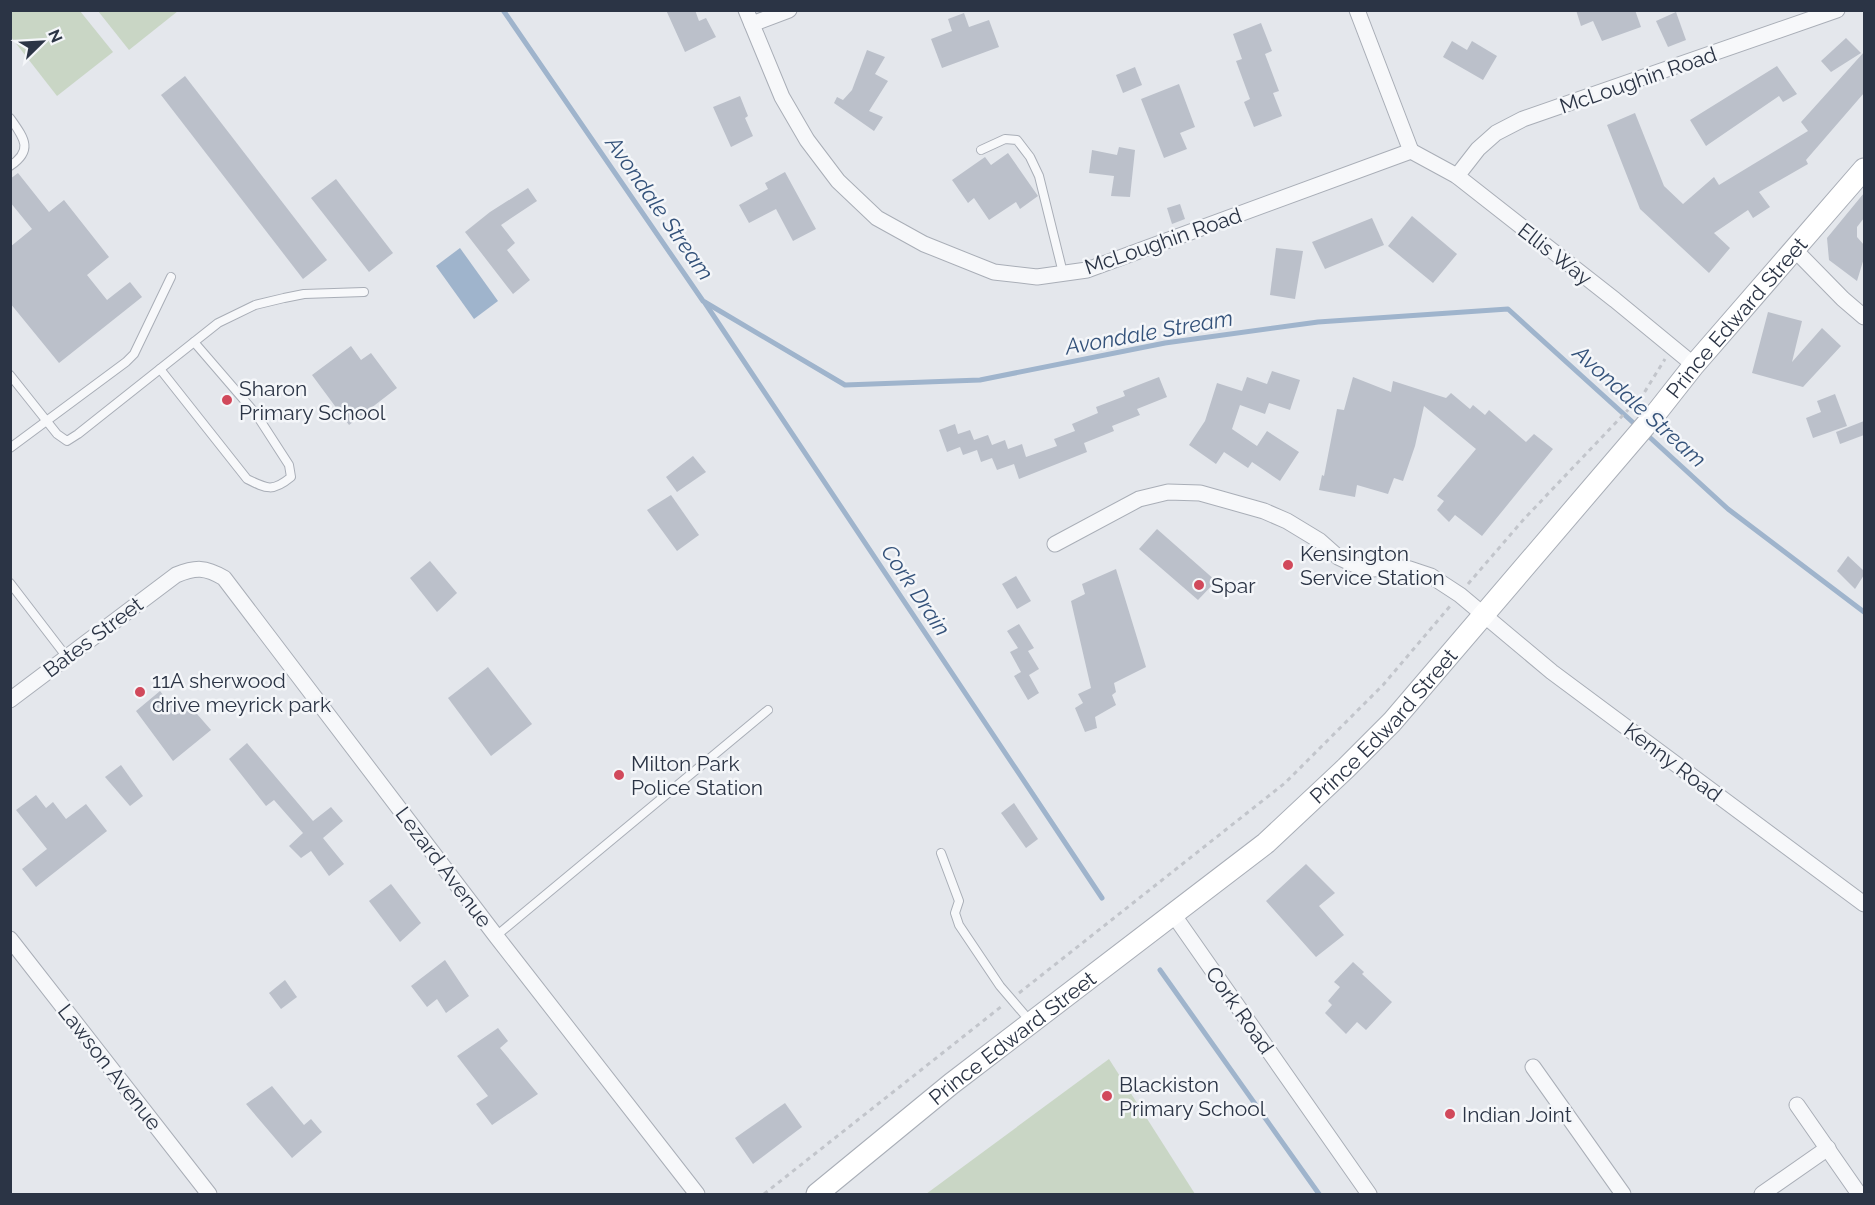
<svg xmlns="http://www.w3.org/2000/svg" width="1875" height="1205" font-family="Raleway,sans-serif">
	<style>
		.green { fill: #c9d6c5 }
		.water { fill: #9fb4cc }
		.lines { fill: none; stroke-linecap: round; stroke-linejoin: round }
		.stream { stroke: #9fb4cc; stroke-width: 5 }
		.building { fill: #bbc0ca }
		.lane-casing { stroke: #a9aeb7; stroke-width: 10 }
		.street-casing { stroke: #a9aeb7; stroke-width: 17 }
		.secondary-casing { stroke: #a9aeb7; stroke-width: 23 }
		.path { stroke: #c2c5cb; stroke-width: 3; stroke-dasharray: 4.5 4.5; stroke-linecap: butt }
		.lane { stroke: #f7f8fa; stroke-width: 8 }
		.street { stroke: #f7f8fa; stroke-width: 15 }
		.secondary { stroke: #fff; stroke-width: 21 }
		.poi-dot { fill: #d1495b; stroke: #f4f6f9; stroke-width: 2 }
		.labels { text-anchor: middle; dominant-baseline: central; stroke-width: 5; stroke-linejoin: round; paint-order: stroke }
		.street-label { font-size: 21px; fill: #2b3445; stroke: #f4f6f9 }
		.poi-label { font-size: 21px; fill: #2b3445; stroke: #f4f6f9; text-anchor: start }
		.water-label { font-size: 22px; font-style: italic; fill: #34527a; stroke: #f4f6f9 }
	</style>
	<rect width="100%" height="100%" fill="#e4e7ec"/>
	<!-- green -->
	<g class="green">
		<polygon points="11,10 80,11 113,52 57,96 11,37"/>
		<polygon points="98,11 178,11 129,50"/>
		<polygon points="1109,1059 1195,1194 926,1194"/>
	</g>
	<!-- water -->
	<polygon class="water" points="460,248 498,301 474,319 436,266"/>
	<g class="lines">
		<!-- stream -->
		<g class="stream">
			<polyline points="503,10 703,301 845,385 980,380 1165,343 1318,322 1508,309 1638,427"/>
			<polyline points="705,303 1102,898"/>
			<polyline points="1645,433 1728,509 1864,612"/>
			<polyline points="1160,970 1319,1194"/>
		</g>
	</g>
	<!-- building -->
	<g class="building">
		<polygon points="666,10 695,10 699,21 706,18 716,37 685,52"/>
		<polygon points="1576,10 1635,10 1641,27 1602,41 1593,21 1581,26"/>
		<polygon points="1676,12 1686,40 1668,47 1656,21"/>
		<polygon points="964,13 969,27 989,20 999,47 942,68 931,39 952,31 948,19"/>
		<polygon points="1261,23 1272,51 1265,54 1279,91 1273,93 1282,116 1254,127 1244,102 1250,99 1236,61 1242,59 1233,34"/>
		<polygon points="1846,38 1861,53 1831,72 1821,61"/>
		<polygon points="1452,41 1467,50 1472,41 1497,56 1483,80 1443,57"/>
		<polygon points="867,50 885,57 875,74 888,81 869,111 883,117 874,131 834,103 837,97 843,100 852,90"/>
		<polygon points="1864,52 1864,93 1806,160 1808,164 1759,192 1770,207 1753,218 1748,210 1714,233 1730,248 1709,273 1640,209 1607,125 1635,113 1664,186 1683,204 1714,177 1719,185 1808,131 1801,122"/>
		<polygon points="1777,66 1797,94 1783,102 1779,96 1706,146 1690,120"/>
		<polygon points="1135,67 1142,85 1123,93 1116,75"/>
		<polygon points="185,76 327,260 303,279 161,95"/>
		<polygon points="1179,84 1195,127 1180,133 1187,149 1164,158 1141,99"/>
		<polygon points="740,96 748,116 745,118 753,136 731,147 713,107"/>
		<polygon points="1119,147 1135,150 1130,197 1111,196 1114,176 1089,173 1092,150 1117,155"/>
		<polygon points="1008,153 1038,196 1020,209 1016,202 989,220 974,198 968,203 952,180 985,157 991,165"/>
		<polygon points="785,172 816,229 793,241 776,209 749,223 739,205 768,189 765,183"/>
		<polygon points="18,173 49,212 64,200 109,257 87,275 107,300 130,282 142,297 59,363 10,303 10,247 32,229 10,202 10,179"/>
		<polygon points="336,179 393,253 369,272 311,198"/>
		<polygon points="528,188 537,201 501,225 515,243 507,250 530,280 513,294 465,232 490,212"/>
		<polygon points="1864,193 1864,218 1857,227 1857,237 1864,245 1864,258 1857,281 1829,260 1827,238"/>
		<polygon points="1180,204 1185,219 1172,224 1167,208"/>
		<polygon points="1412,216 1457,254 1433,283 1388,246"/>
		<polygon points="1372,218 1384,245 1325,269 1312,242"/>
		<polygon points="1276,248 1303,251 1295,299 1270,295"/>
		<polygon points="1768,312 1802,321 1792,362 1822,328 1841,346 1803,387 1752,373"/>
		<polygon points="351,346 361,360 371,353 397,388 349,425 312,375"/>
		<polygon points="1272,371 1300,380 1290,410 1269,403 1265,414 1240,405 1232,429 1257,446 1267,431 1299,452 1280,481 1252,462 1248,468 1224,452 1216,464 1189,445 1205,421 1217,383 1242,391 1247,377 1267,384"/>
		<polygon points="1159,377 1167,397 1137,409 1140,415 1112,426 1114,431 1084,443 1087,452 1019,479 1014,464 997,470 992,458 981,462 977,450 963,455 960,447 947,452 939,430 955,424 958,434 970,430 974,440 988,435 992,445 1005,440 1008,449 1022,444 1026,457 1057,446 1054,439 1075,431 1072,424 1098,413 1096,407 1125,396 1123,391"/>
		<polygon points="1353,377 1391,392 1393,381 1446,398 1451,393 1470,409 1473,405 1485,415 1489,410 1526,442 1534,434 1553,449 1482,536 1455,515 1449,522 1437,510 1444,501 1437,496 1476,449 1424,406 1415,446 1403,481 1394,478 1388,494 1357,485 1355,497 1319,490 1322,475 1324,476 1337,409 1344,410"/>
		<polygon points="1835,394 1847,426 1813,438 1806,418 1821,412 1817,401"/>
		<polygon points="1864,421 1864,435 1840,444 1836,432"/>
		<polygon points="693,456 706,472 677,492 666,477"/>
		<polygon points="671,495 699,535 677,551 647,510"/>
		<polygon points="1157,529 1216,581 1198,600 1139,549"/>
		<polygon points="1848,556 1864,571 1864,575 1855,589 1837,571"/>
		<polygon points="430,561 457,593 437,612 410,578"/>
		<polygon points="1116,569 1146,667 1114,683 1116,692 1112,695 1116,705 1095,717 1097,728 1085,732 1075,708 1083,703 1078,694 1091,688 1071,601 1085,594 1082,584"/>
		<polygon points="1016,576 1031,601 1017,609 1002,584"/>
		<polygon points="1019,624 1034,648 1028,651 1039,669 1029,675 1039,693 1028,700 1014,676 1021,672 1010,652 1018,648 1007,631"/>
		<polygon points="488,667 532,724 491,756 448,698"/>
		<polygon points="160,691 178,714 190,706 211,730 173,761 136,711"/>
		<polygon points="247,743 313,821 331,807 343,821 323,838 344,864 329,876 311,851 301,858 289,846 303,833 274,800 266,806 229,759"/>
		<polygon points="121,765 143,796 130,806 105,777"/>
		<polygon points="36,795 46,808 53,802 66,819 86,804 107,831 36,887 22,869 47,849 16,810"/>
		<polygon points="1014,803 1038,839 1026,848 1001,813"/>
		<polygon points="1306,864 1335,893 1319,906 1344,935 1316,957 1266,901"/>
		<polygon points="391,884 421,923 400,942 369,901"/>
		<polygon points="445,960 469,996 446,1013 437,999 427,1007 411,986"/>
		<polygon points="1353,962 1364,972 1362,974 1392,1002 1366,1030 1357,1022 1346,1034 1325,1013 1332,1005 1328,1001 1340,987 1334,982"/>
		<polygon points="285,980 297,997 281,1009 269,993"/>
		<polygon points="498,1028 508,1041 500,1048 538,1094 492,1125 476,1104 488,1096 457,1056"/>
		<polygon points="272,1086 304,1125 311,1119 322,1132 292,1158 246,1104"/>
		<polygon points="785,1103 802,1127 753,1164 735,1138"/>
	</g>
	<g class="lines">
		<!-- lane casing -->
		<g class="lane-casing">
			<g id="lane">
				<path d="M 10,118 C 24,138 34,150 10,166"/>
				<polyline points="981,150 1005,139 1017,140 1030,157 1039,176 1063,273"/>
				<path d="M 160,369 L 247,479 C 267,489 273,492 291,477 L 289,465 L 256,414 L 194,342"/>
				<polyline points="10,375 57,434 67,441 78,434 218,323 255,305 284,298 304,294 364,292"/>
				<polyline points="10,448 126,362 134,354 171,277"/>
				<polyline points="10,583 66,656"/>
				<polyline points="941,853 959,901 955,913 959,925 1000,986 1030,1021"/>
				<polyline points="496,936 768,710"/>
			</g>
		</g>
		<!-- street casing -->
		<g class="street-casing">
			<g id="street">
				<polyline points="746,10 782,97 807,140 838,181 877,218 924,244 994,272 1037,277 1087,270 1411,151"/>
				<polyline points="1357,10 1411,151"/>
				<polyline points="752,24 789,10"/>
				<polyline points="1411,151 1457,176 1615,300 1694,365"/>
				<polyline points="1457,176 1478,149 1496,133 1523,119 1837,10"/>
				<polyline points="1795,250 1843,299 1864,317"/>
				<polyline points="1055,544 1139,499 1168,492 1200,493 1264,511 1287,521 1320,541 1338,557 1355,565 1373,569 1393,567 1410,569 1431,576 1460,595 1552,672 1864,904"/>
				<path d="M 10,700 L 176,575 C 196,567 205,567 224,578 L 496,936 L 697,1194"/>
				<polyline points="1173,914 1369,1194"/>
				<polyline points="10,939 209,1194"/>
				<polyline points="1533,1067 1623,1194"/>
				<polyline points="1797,1105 1859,1194"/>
				<polyline points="1762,1194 1828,1148"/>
			</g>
		</g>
		<!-- secondary casing -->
		<g class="secondary-casing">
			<g id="secondary">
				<path id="s1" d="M 817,1194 L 951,1084 L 1266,843 L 1346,768 L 1392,722 L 1657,412 L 1694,365 L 1864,169"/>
			</g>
		</g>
		<!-- path -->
		<g class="path">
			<polyline points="1468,584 1524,519 1644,393 1665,359"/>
			<polyline points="1019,993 1285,783 1383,685 1451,605"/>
			<polyline points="764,1194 1002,1006"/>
		</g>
		<!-- lane -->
		<use href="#lane" class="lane"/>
		<!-- street -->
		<use href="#street" class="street"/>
		<!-- secondary -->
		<use href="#secondary" class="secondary"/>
	</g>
	<!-- markers -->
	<g class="poi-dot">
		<circle cx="227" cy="400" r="6"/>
		<circle cx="1288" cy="565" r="6"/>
		<circle cx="1199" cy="585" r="6"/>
		<circle cx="140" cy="692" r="6"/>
		<circle cx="619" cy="775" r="6"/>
		<circle cx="1107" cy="1096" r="6"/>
		<circle cx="1450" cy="1114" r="6"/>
	</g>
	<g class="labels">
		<!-- street labels -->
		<g class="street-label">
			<text transform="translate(1638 80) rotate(-19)">McLoughin Road</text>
			<text transform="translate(1163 241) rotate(-19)">McLoughin Road</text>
			<text transform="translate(1555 254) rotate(38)">Ellis Way</text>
			<text stroke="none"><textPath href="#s1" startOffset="1276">Prince Edward Street</textPath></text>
			<text transform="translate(93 637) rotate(-37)">Bates Street</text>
			<text stroke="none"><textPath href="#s1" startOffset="736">Prince Edward Street</textPath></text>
			<text transform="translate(1673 762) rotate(37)">Kenny Road</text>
			<text transform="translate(444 867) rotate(53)">Lezard Avenue</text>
			<text transform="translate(1240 1010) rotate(55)">Cork Road</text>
			<text stroke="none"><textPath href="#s1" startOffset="250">Prince Edward Street</textPath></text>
			<text transform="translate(110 1067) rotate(52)">Lawson Avenue</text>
		</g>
		<!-- poi labels -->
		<g class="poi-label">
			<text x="239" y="388">Sharon<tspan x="239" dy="24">Primary School</tspan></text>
			<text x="1300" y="553">Kensington<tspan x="1300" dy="24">Service Station</tspan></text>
			<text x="1211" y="585">Spar</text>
			<text x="152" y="680">11A sherwood<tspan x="152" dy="24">drive meyrick park</tspan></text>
			<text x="631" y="763">Milton Park<tspan x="631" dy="24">Police Station</tspan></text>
			<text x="1119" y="1084">Blackiston<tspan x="1119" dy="24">Primary School</tspan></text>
			<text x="1462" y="1114">Indian Joint</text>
		</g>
		<!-- water labels -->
		<g class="water-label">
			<text transform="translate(660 208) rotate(55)">Avondale Stream</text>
			<text transform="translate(1149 332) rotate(-10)">Avondale Stream</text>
			<text transform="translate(1640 406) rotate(42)">Avondale Stream</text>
			<text transform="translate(916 590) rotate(56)">Cork Drain</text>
		</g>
	</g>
	<!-- border -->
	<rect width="1875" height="1205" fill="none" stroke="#2b3445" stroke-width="24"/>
	<!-- north arrow -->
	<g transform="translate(42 42) rotate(66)" stroke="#f4f6f9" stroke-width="4.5" paint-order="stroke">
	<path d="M0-4.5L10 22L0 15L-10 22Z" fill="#2b3445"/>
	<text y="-9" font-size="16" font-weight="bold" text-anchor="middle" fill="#2b3445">N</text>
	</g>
</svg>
